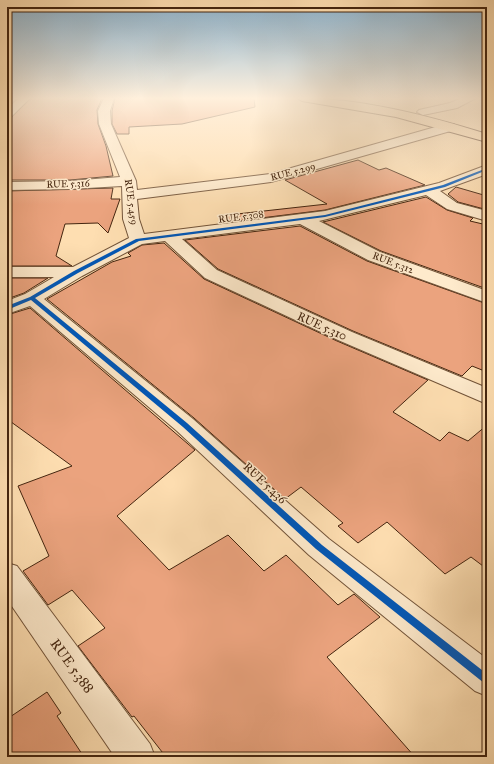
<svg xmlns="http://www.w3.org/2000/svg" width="494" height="764" font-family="'IM FELL Great Primer',serif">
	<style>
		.building { fill: #eba37e; stroke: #44250f }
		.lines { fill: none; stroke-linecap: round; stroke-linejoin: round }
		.minor-casing { stroke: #725338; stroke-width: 2 }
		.major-casing { stroke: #44250f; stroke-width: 2 }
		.minor { fill: #feeacc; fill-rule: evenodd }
		.major { fill: #fedeb1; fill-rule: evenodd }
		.cycleway-casing { stroke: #feeacc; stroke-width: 2 }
		.cycleway { fill: #0057b8; fill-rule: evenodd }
		.labels { text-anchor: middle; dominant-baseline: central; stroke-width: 3; stroke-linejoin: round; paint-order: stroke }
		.far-street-label { font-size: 10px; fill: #44250f; stroke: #feeacc }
		.street-label { font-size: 12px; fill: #44250f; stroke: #feeacc }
		.near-street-label { font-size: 14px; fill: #44250f; stroke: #feeacc }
	</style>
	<rect width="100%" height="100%" fill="#fedeb1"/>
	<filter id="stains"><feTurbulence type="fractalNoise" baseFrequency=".005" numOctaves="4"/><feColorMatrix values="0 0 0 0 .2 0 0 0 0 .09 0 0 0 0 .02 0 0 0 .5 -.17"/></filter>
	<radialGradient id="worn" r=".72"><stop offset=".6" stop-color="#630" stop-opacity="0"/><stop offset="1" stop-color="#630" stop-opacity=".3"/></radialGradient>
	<!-- building -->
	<g class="building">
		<polygon points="31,98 102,98 97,110 98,124 106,146 113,176 70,180 7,180 7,121"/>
		<polygon points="115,98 254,98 255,107 182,124 129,127 129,134 117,134 112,124 112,111"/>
		<polygon points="358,160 379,170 386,168 425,185 325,210 221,223 219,216 327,204 285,180"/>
		<polygon points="456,187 487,196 487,206 484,209 458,202 448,194"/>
		<polygon points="113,188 111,199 120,199 108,233 98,223 65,224 56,256 72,266 7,266 7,191"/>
		<polygon points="426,197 447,210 473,218 470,221 487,225 487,289 381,251 323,222"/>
		<polygon points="300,226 367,261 487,304 487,372 472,366 462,376 353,331 218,269 185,240"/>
		<polygon points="164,243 204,279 337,341 428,380 393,412 440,441 449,432 468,441 487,425 487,569 471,557 445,574 387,522 358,543 338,526 343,523 301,487 285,499 194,418 47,299 112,262 131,256 128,253 142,245"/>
		<polygon points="7,278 48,278 24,293 7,299"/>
		<polygon points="30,308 195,450 117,516 169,570 228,535 264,571 286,555 338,605 354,594 380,617 327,657 415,757 166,757 134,716 132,717 78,646 105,628 72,590 48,605 23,571 49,556 18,486 72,466 7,419 7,315"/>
		<polygon points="47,692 61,713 57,716 84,757 7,757 7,719"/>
	</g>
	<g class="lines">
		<!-- minor casing -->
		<g class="minor-casing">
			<g id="minor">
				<polygon points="19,98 30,98 11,117 7,118 7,109"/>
				<polygon points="104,98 114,98 110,111 111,124 136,181 137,190 270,174 446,124 454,124 456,127 454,130 271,182 137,199 139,219 144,234 325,211 439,183 487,165 487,174 440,191 457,203 487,211 487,221 447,209 426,195 319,221 380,252 487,291 487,303 368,260 300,224 182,239 217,270 352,332 487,388 487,404 338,340 205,278 165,241 142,244 82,276 44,299 193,419 329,539 487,659 487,696 475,691 309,555 177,431 30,306 7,314 7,301 25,294 54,277 7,277 7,267 73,267 129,238 123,219 122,186 70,189 7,190 7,182 70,181 120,177 99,124 98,111"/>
				<polygon points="462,98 476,98 457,108 423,115 417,112 419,110 450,103"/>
				<polygon points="7,563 17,566 150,744 155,757 115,757 7,599"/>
			</g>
		</g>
		<!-- major casing -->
		<g class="major-casing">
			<path id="major" d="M 297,98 C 361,98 426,115 487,134 L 487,142 L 396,117 L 302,101 Z"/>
		</g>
		<!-- minor -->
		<use href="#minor" class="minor"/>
		<!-- major -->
		<use href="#major" class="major"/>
		<!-- cycleway casing -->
		<g class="cycleway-casing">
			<polygon id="cycleway" points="487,168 487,170 445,187 325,217 139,241 78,273 35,298 187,423 322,545 487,674 487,684 484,683 316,549 183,427 31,300 7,310 7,306 30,297 74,271 136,239 325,215 443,185"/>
		</g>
		<!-- cycleway -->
		<use href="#cycleway" class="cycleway"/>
	</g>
	<!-- sky -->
	<linearGradient id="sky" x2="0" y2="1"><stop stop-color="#8cb6d4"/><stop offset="0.48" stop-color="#fff0dc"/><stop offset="1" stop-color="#fff0dc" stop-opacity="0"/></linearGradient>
	<rect width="494" height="205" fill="url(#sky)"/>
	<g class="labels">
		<!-- far-street labels -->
		<g class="far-street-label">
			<text transform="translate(293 172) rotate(-15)">RUE 5.299</text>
			<text transform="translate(68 184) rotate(-2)">RUE 5.316</text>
			<text transform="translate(131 202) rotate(82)">RUE 5.459</text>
			<text transform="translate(241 217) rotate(-7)">RUE 5.308</text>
			<text transform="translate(393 263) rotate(21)">RUE 5.312</text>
		</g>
		<!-- street labels -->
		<g class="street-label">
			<text transform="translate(322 326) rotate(24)">RUE 5.310</text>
			<text transform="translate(265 483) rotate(43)">RUE 5.436</text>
		</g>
		<!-- near-street labels -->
		<g class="near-street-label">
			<text transform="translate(72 666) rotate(54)">RUE 5.388</text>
		</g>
	</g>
	<!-- margin -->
	<rect width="494" height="764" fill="none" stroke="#fedeb1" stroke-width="24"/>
	<rect x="8" y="8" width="478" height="748" fill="none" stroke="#44250f" stroke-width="2"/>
	<rect x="12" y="12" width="470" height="740" fill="none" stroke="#44250f"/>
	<rect width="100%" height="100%" filter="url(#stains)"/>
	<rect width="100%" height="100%" fill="url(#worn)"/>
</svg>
